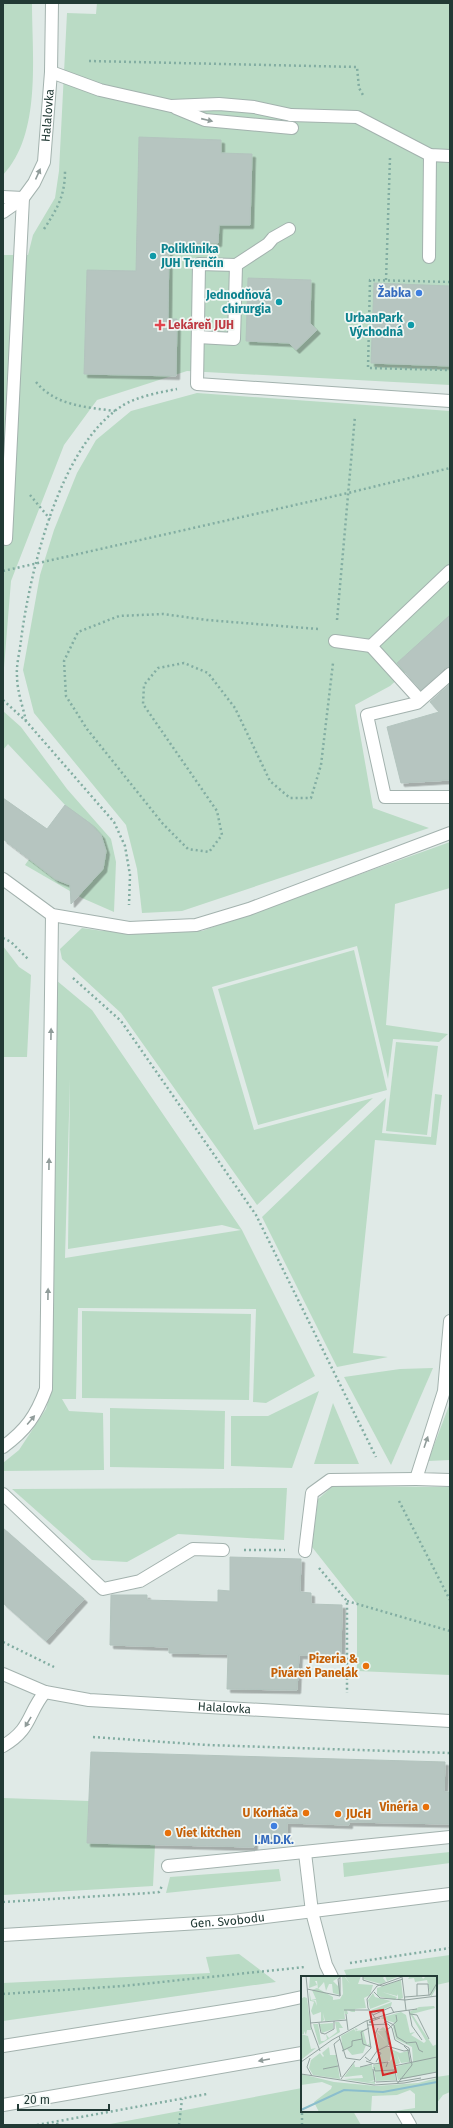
<svg xmlns="http://www.w3.org/2000/svg" width="453" height="2128" font-family="'Fira Sans',sans-serif">
	<style>
		.green { fill: #badbc5; fill-rule: evenodd }
		.building { fill: #b6c5c0; stroke: #b3c4be; filter: url(#shadow) }
		.lines { fill: none; stroke-linecap: round; stroke-linejoin: round }
		.service-casing { stroke: #a3b2ae; stroke-width: 14 }
		.minor-casing { stroke: #a3b2ae; stroke-width: 14 }
		.path { stroke: #82ada2; stroke-width: 2.5; stroke-dasharray: 2 3; stroke-linecap: butt }
		.service { stroke: #fff; stroke-width: 12 }
		.minor { stroke: #fff; stroke-width: 12 }
		.oneway { fill: #909c9a }
		.culture-dot { fill: #0f9aa8; stroke: #f1f7f4; stroke-width: 1.5 }
		.shop-dot { fill: #3f7fe0; stroke: #f1f7f4; stroke-width: 1.5 }
		.health-dot { fill: #e0444e; stroke: #f1f7f4; stroke-width: 1.5 }
		.food-dot { fill: #e8710a; stroke: #f1f7f4; stroke-width: 1.5 }
		.labels { text-anchor: middle; dominant-baseline: central; stroke-width: 3.5; stroke-linejoin: round; paint-order: stroke }
		.street-label { font-size: 12px; fill: #223a35; stroke: #f1f7f4 }
		.culture-label { font-size: 12px; font-weight: bold; fill: #0d838f; stroke: #f1f7f4; text-anchor: end }
		.shop-label { font-size: 12px; font-weight: bold; fill: #366cbe; stroke: #f1f7f4; text-anchor: end }
		.health-label { font-size: 12px; font-weight: bold; fill: #be3a42; stroke: #f1f7f4; text-anchor: start }
		.food-label { font-size: 12px; font-weight: bold; fill: #c56008; stroke: #f1f7f4; text-anchor: end }
		.inset-river { fill: none; stroke: #8bbecd; stroke-width: 2 }
		.inset-road { fill: none; stroke: #94a4a0; stroke-width: 1 }
		.view { fill: #d62828; fill-opacity: 0.15; stroke: #d62828; stroke-width: 2 }
		.inset-edge { fill: none; stroke: #223a35; stroke-width: 2 }
	</style>
	<defs>
		<filter id="shadow"><feDropShadow dx="3.5" dy="3.5" stdDeviation="0" flood-color="#0004"/></filter>
	</defs>
	<rect width="100%" height="100%" fill="#e0eae7"/>
	<!-- green -->
	<g class="green">
		<path d="M 3,3 L 32,3 C 32,56 42,134 3,175 Z"/>
		<polygon points="97,3 450,3 450,385 187,371 97,400 64,445 11,581 3,680 3,255 28,255 33,235 55,198 59,171 67,13 96,14"/>
		<polygon points="197,393 450,411 450,632 390,686 355,705 373,808 429,828 182,911 142,913 137,869 126,825 34,713 23,670 40,575 54,530 77,473 96,440 131,411"/>
		<polygon points="3,711 21,727 67,789 111,839 116,862 114,912 82,898 25,865 66,806 8,744 3,750"/>
		<polygon points="450,842 450,888 395,904 386,1025 448,1034 439,1042 393,1039 388,1079 357,946 212,987 254,1130 373,1098 257,1205 121,1013 62,959 60,949 82,928 103,931 202,931"/>
		<polygon points="3,946 19,967 31,975 27,1057 3,1057"/>
		<polygon points="354,950 387,1090 258,1125 218,989"/>
		<path d="M 56,980 L 92,1010 L 242,1230 L 315,1376 L 266,1403 L 253,1402 L 256,1309 L 78,1308 L 76,1399 L 62,1399 L 69,1411 L 103,1413 L 104,1470 L 3,1471 L 3,1463 L 19,1450 L 46,1409 L 52,1386 ZM 70,1079 L 68,1249 L 222,1225 L 241,1230 L 65,1258 Z"/>
		<polygon points="396,1042 438,1046 427,1135 386,1131"/>
		<polygon points="435,1094 442,1095 436,1145 375,1140 353,1353 388,1357 337,1367 262,1217 386,1098 382,1133 431,1137"/>
		<polygon points="82,1311 251,1314 249,1400 82,1398"/>
		<polygon points="433,1368 391,1465 344,1377 400,1369"/>
		<polygon points="319,1391 292,1468 231,1466 231,1416 268,1416"/>
		<polygon points="333,1403 359,1464 314,1464"/>
		<polygon points="450,1403 450,1460 428,1461"/>
		<polygon points="110,1408 225,1411 224,1469 110,1467"/>
		<polygon points="333,1486 450,1487 450,1675 357,1671 357,1604 312,1547 318,1499"/>
		<polygon points="287,1488 284,1540 178,1534 127,1562 92,1560 12,1489"/>
		<polygon points="3,1798 89,1801 87,1843 155,1845 153,1886 3,1895"/>
		<polygon points="450,1852 450,1863 344,1877 343,1863"/>
		<polygon points="279,1869 281,1881 166,1893 170,1877"/>
		<polygon points="239,1954 276,1982 3,2021 3,1983 210,1973 206,1957"/>
		<polygon points="450,1955 450,1982 436,1985 436,1977 347,1977 344,1970"/>
		<polygon points="450,2075 450,2092 443,2095 436,2104 436,2077"/>
		<polygon points="302,2088 302,2111 353,2111 361,2125 105,2125"/>
	</g>
	<!-- building -->
	<g class="building">
		<polygon points="139,137 221,140 221,153 252,154 250,225 219,225 218,243 169,243 168,319 177,319 176,376 84,374 87,270 136,271"/>
		<polygon points="248,278 311,280 310,323 317,330 296,350 289,343 246,341"/>
		<polygon points="374,283 450,286 450,366 371,363"/>
		<polygon points="450,615 450,667 445,668 421,690 397,663"/>
		<polygon points="450,684 450,780 401,783 387,727 439,712 430,702"/>
		<polygon points="3,798 47,829 65,805 91,824 101,835 106,851 103,869 71,904 70,885 55,879 3,839"/>
		<polygon points="3,1528 84,1599 46,1641 3,1603"/>
		<polygon points="230,1557 301,1559 300,1592 311,1593 311,1604 342,1605 341,1657 299,1655 297,1690 227,1689 228,1654 169,1653 169,1647 110,1645 111,1595 147,1595 147,1600 218,1602 218,1590 230,1591"/>
		<polygon points="91,1752 445,1762 444,1792 450,1792 450,1824 349,1822 349,1825 287,1823 287,1836 254,1835 254,1847 87,1843"/>
	</g>
	<g class="lines">
		<!-- service casing -->
		<g class="service-casing">
			<g id="service">
				<polyline points="51,72 100,90 171,106 219,104 254,107 291,115"/>
				<polyline points="176,108 205,120 292,128"/>
				<polyline points="3,197 23,198 6,539"/>
				<polyline points="289,229 273,238 268,244 236,265 199,264 197,384 450,401"/>
				<polyline points="198,337 234,339 236,265"/>
				<polyline points="335,641 371,646 450,571"/>
				<polyline points="371,646 420,700"/>
				<polyline points="450,674 417,703 367,715 385,797 450,797"/>
				<polyline points="3,879 52,915 129,928 196,925 249,909 450,833"/>
				<path d="M 3,1447 C 26,1430 36,1416 46,1389 L 52,915"/>
				<polyline points="3,1494 103,1589 140,1581 193,1549 223,1550"/>
				<polyline points="305,1551 312,1493 330,1480 416,1479"/>
				<path d="M 3,1746 C 32,1729 27,1714 45,1692"/>
				<polyline points="305,1853 312,1912"/>
				<polyline points="168,1866 450,1837"/>
				<polyline points="3,2046 274,2003 302,1997"/>
			</g>
		</g>
		<!-- minor casing -->
		<g class="minor-casing">
			<g id="minor">
				<polyline points="291,115 357,117 430,155 450,156"/>
				<path id="s1" d="M 3,212 L 23,198 L 34,183 L 44,162 L 51,72 L 52,3"/>
				<polyline points="429,257 430,155"/>
				<polyline points="450,1321 444,1391 416,1479 450,1480"/>
				<path id="s2" d="M 3,1674 L 45,1692 L 89,1700 L 450,1721"/>
				<polyline points="312,1912 326,1965 332,1977"/>
				<path id="s3" d="M 3,1935 L 233,1921 L 450,1894"/>
				<polyline points="3,2105 302,2053"/>
				<polyline points="402,2111 410,2125"/>
			</g>
		</g>
		<!-- path -->
		<g class="path">
			<polyline points="89,61 357,67 359,88 363,95"/>
			<path d="M 44,229 C 57,209 65,196 65,171"/>
			<polyline points="386,280 390,158"/>
			<polyline points="450,282 370,280 368,368 450,370"/>
			<path d="M 36,382 C 56,406 86,407 115,411"/>
			<polyline points="30,495 50,519"/>
			<polyline points="3,571 348,493 450,468"/>
			<polyline points="337,620 355,416"/>
			<polyline points="318,629 207,620 163,614 119,616 78,632 64,661 66,696 87,729 163,824 188,849 209,852 222,835 217,811 143,704 144,685 158,668 184,663 208,673 235,708 270,781 290,798 311,798 321,765 333,663"/>
			<polyline points="3,700 26,721 114,822 125,846 130,875 129,905"/>
			<path d="M 26,721 C 23,707 17,691 17,676 C 16,665 20,651 21,640 C 30,571 60,445 122,406 C 135,397 161,392 177,389"/>
			<polyline points="3,938 11,942 29,960"/>
			<polyline points="73,978 121,1021 256,1215 376,1457"/>
			<polyline points="399,1501 450,1600"/>
			<polyline points="244,1550 285,1550"/>
			<polyline points="319,1568 347,1601 347,1693"/>
			<polyline points="347,1601 450,1631"/>
			<polyline points="3,1642 54,1667"/>
			<polyline points="93,1737 207,1745 450,1753"/>
			<polyline points="3,1902 149,1893 159,1892 162,1886"/>
			<polyline points="350,1963 450,1948"/>
			<polyline points="3,1994 123,1986 305,1967"/>
			<polyline points="37,2125 207,2094"/>
			<polyline points="57,2125 58,2121"/>
			<polyline points="179,2125 182,2099"/>
			<polyline points="302,2125 302,2098"/>
		</g>
		<!-- service -->
		<use href="#service" class="service"/>
		<!-- minor -->
		<use href="#minor" class="minor"/>
	</g>
	<!-- one-way arrows -->
	<defs><path id="oneway-solid" d="M-6-.8H1V-3.2L6.5 0L1 3.2V.8H-6Z"/></defs>
	<g class="oneway">
		<use href="#oneway-solid" transform="translate(207 120) rotate(13)"/>
		<use href="#oneway-solid" transform="translate(38 174) rotate(-66)"/>
		<use href="#oneway-solid" transform="translate(51 1034) rotate(-89)"/>
		<use href="#oneway-solid" transform="translate(49 1164) rotate(-89)"/>
		<use href="#oneway-solid" transform="translate(48 1294) rotate(-89)"/>
		<use href="#oneway-solid" transform="translate(31 1420) rotate(-50)"/>
		<use href="#oneway-solid" transform="translate(426 1442) rotate(-71)"/>
		<use href="#oneway-solid" transform="translate(28 1722) rotate(121)"/>
		<use href="#oneway-solid" transform="translate(264 2060) rotate(170)"/>
	</g>
	<!-- markers -->
	<g class="culture-dot">
		<circle cx="153" cy="256" r="4"/>
		<circle cx="279" cy="302" r="4"/>
		<circle cx="411" cy="325" r="4"/>
	</g>
	<g class="shop-dot">
		<circle cx="419" cy="293" r="4"/>
		<circle cx="274" cy="1826" r="4"/>
	</g>
	<path class="health-dot" d="M158 319h4v4h4v4h-4v4h-4v-4h-4v-4h4z"/>
	<g class="food-dot">
		<circle cx="366" cy="1666" r="4"/>
		<circle cx="426" cy="1807" r="4"/>
		<circle cx="306" cy="1813" r="4"/>
		<circle cx="338" cy="1814" r="4"/>
		<circle cx="168" cy="1833" r="4"/>
	</g>
	<g class="labels">
		<!-- street labels -->
		<g class="street-label">
			<text stroke="none"><textPath href="#s1" startOffset="113">Halalovka</textPath></text>
			<text stroke="none"><textPath href="#s2" startOffset="226">Halalovka</textPath></text>
			<text stroke="none"><textPath href="#s3" startOffset="225">Gen. Svobodu</textPath></text>
		</g>
		<!-- culture labels -->
		<g class="culture-label">
			<text x="161" y="249" text-anchor="start">Poliklinika<tspan x="161" dy="14">JUH Trenčín</tspan></text>
			<text x="271" y="295">Jednodňová<tspan x="271" dy="14">chirurgia</tspan></text>
			<text x="403" y="318">UrbanPark<tspan x="403" dy="14">Východná</tspan></text>
		</g>
		<!-- shop labels -->
		<g class="shop-label">
			<text x="411" y="293">Žabka</text>
			<text x="274" y="1840" text-anchor="middle">I.M.D.K.</text>
		</g>
		<!-- health labels -->
		<g class="health-label">
			<text x="168" y="325">Lekáreň JUH</text>
		</g>
		<!-- food labels -->
		<g class="food-label">
			<text x="358" y="1659">Pizeria &amp;<tspan x="358" dy="14">Piváreň Panelák</tspan></text>
			<text x="418" y="1807">Vinéria</text>
			<text x="298" y="1813">U Korháča</text>
			<text x="346" y="1814" text-anchor="start">JUcH</text>
			<text x="176" y="1833" text-anchor="start">Viet kitchen</text>
		</g>
	</g>
	<!-- overview -->
	<g transform="translate(301 1976)">
		<rect width="136" height="136" fill="#e0eae7"/>
		<path d="M 9,0 L 39,1 L 32,5 L 37,10 L 38,6 L 39,19 L 32,17 L 31,8 L 28,8 L 25,15 L 23,6 L 17,13 L 16,5 L 14,5 L 16,9 L 8,12 ZM 44,0 L 60,0 L 57,8 L 72,9 L 69,19 L 63,22 L 65,32 L 54,33 L 54,36 L 51,36 L 46,34 L 47,38 L 44,38 L 43,34 L 44,43 L 37,44 L 24,45 L 22,37 L 23,44 L 20,46 L 20,36 L 12,39 L 10,35 L 13,26 L 10,26 L 14,25 L 16,30 L 15,24 L 9,25 L 8,14 L 10,24 L 15,23 L 11,14 L 16,12 L 32,21 L 32,24 L 39,23 L 42,18 L 41,1 L 44,1 L 49,8 ZM 62,0 L 99,0 L 86,5 L 84,0 L 82,2 L 85,6 L 80,8 L 62,3 ZM 109,0 L 121,1 L 122,3 L 125,0 L 136,0 L 136,11 L 130,21 L 126,4 L 114,6 L 113,2 L 107,3 ZM 100,4 L 102,22 L 97,24 L 97,18 L 96,20 L 81,16 L 96,21 L 94,24 L 76,20 L 76,12 ZM 72,17 L 74,21 L 90,25 L 69,33 L 67,24 ZM 3,21 L 6,22 L 10,54 L 6,54 L 5,59 L 3,55 L 3,58 L 0,58 L 0,23 ZM 91,26 L 90,30 L 73,37 L 70,34 ZM 133,30 L 134,32 L 111,38 L 132,70 L 136,68 L 136,96 L 97,104 L 94,91 L 112,86 L 111,71 L 95,63 L 92,51 L 94,47 L 79,42 L 100,36 L 105,39 L 109,57 L 114,56 L 110,59 L 123,67 L 125,65 L 108,36 L 118,31 ZM 34,46 L 38,46 L 42,52 L 38,52 L 39,56 L 18,69 L 12,48 L 17,48 L 20,65 L 23,65 L 26,63 L 25,58 L 28,62 L 36,56 ZM 32,47 L 32,53 L 21,57 L 18,48 ZM 82,51 L 86,54 L 88,68 L 86,71 L 99,77 L 107,75 L 109,86 L 100,87 L 96,78 L 99,87 L 92,90 L 95,104 L 75,105 L 72,89 L 88,86 L 91,83 L 91,76 L 95,78 L 90,75 L 89,85 L 77,87 L 80,77 L 76,73 L 78,72 L 75,55 L 86,67 L 76,55 L 83,54 L 78,54 ZM 54,52 L 57,53 L 55,55 L 62,54 L 66,69 L 68,68 L 68,60 L 69,70 L 65,69 L 62,77 L 51,79 L 46,73 L 42,75 L 40,60 L 53,53 L 55,56 ZM 0,58 L 7,60 L 10,73 L 15,72 L 0,84 ZM 28,71 L 29,79 L 35,79 L 39,103 L 12,99 L 8,92 L 10,84 L 19,77 L 22,81 L 23,80 L 21,77 ZM 53,87 L 54,91 L 58,91 L 71,89 L 74,104 L 67,106 L 74,105 L 74,108 L 42,103 L 62,102 L 61,99 L 43,101 ZM 0,98 L 33,106 L 75,110 L 117,107 L 136,102 L 136,136 L 87,136 L 114,132 L 114,118 L 109,114 L 96,119 L 71,120 L 70,136 L 18,136 L 13,126 L 30,113 L 31,110 L 21,106 L 0,109 Z" fill="#badbc5"/>
		<path class="inset-river" d="M 0,134 L 43,114 L 82,116 L 136,106"/>
		<path class="inset-road" d="M 5,0 L 10,51 L 19,75M 62,0 L 62,4 L 81,10 L 102,3M 6,13 L 39,20M 73,16 L 79,22 L 104,24M 39,20 L 39,0M 39,20 L 37,3 L 39,2M 116,20 L 116,8 L 127,8 L 128,19M 104,21 L 129,19 L 136,7M 104,24 L 136,20M 43,34 L 68,34M 108,34 L 111,50 L 121,64M 45,38 L 47,54M 109,38 L 116,39 L 128,63M 72,39 L 90,31 L 93,37M 75,43 L 67,32 L 66,23 L 76,10 L 101,1 L 105,34M 9,47 L 46,44M 18,47 L 20,57 L 24,58 L 33,53 L 33,45M 71,47 L 68,46 L 79,42M 83,47 L 85,45 L 93,49 L 96,61 L 106,67M 67,49 L 87,48 L 91,52 L 94,64 L 108,72 L 111,89 L 96,108M 68,52 L 60,56 L 62,68 L 70,71M 38,60 L 45,82 L 59,84 L 70,72 L 66,45M 39,63 L 33,68 L 40,101M 105,67 L 115,66 L 118,74 L 122,76M 88,69 L 85,55 L 96,45 L 95,39M 103,70 L 107,74 L 109,86M 41,75 L 51,70 L 51,65 L 61,63M 76,75 L 86,70 L 103,75 L 109,74M 64,81 L 69,85 L 76,75 L 74,58 L 77,52M 9,82 L 6,91 L 11,100M 65,85 L 73,88 L 87,86 L 85,91M 0,86 L 31,64 L 65,45 L 94,36 L 116,33M 75,86 L 80,77 L 77,76M 59,91 L 71,88M 73,91 L 74,95 L 93,94M 22,93 L 37,90M 72,93 L 74,106M 0,98 L 73,109 L 103,107 L 136,101M 120,102 L 96,106 L 93,90 L 136,81M 40,103 L 54,85M 99,103 L 136,96M 75,106 L 95,105"/>
		<path class="view" d="M 82,34 L 95,96 L 82,99 L 69,36 Z"/>
		<rect width="136" height="136" class="inset-edge"/>
	</g>
	<!-- border -->
	<rect width="453" height="2128" fill="none" stroke="#223a35" stroke-width="8"/>
	<!-- scale -->
	<path d="M18 2104v6h91v-6" fill="none" stroke="#223a35" stroke-width="2"/>
	<text x="24" y="2104" font-size="12" fill="#223a35" stroke="#f1f7f4" stroke-width="3" paint-order="stroke">20 m</text>
</svg>
